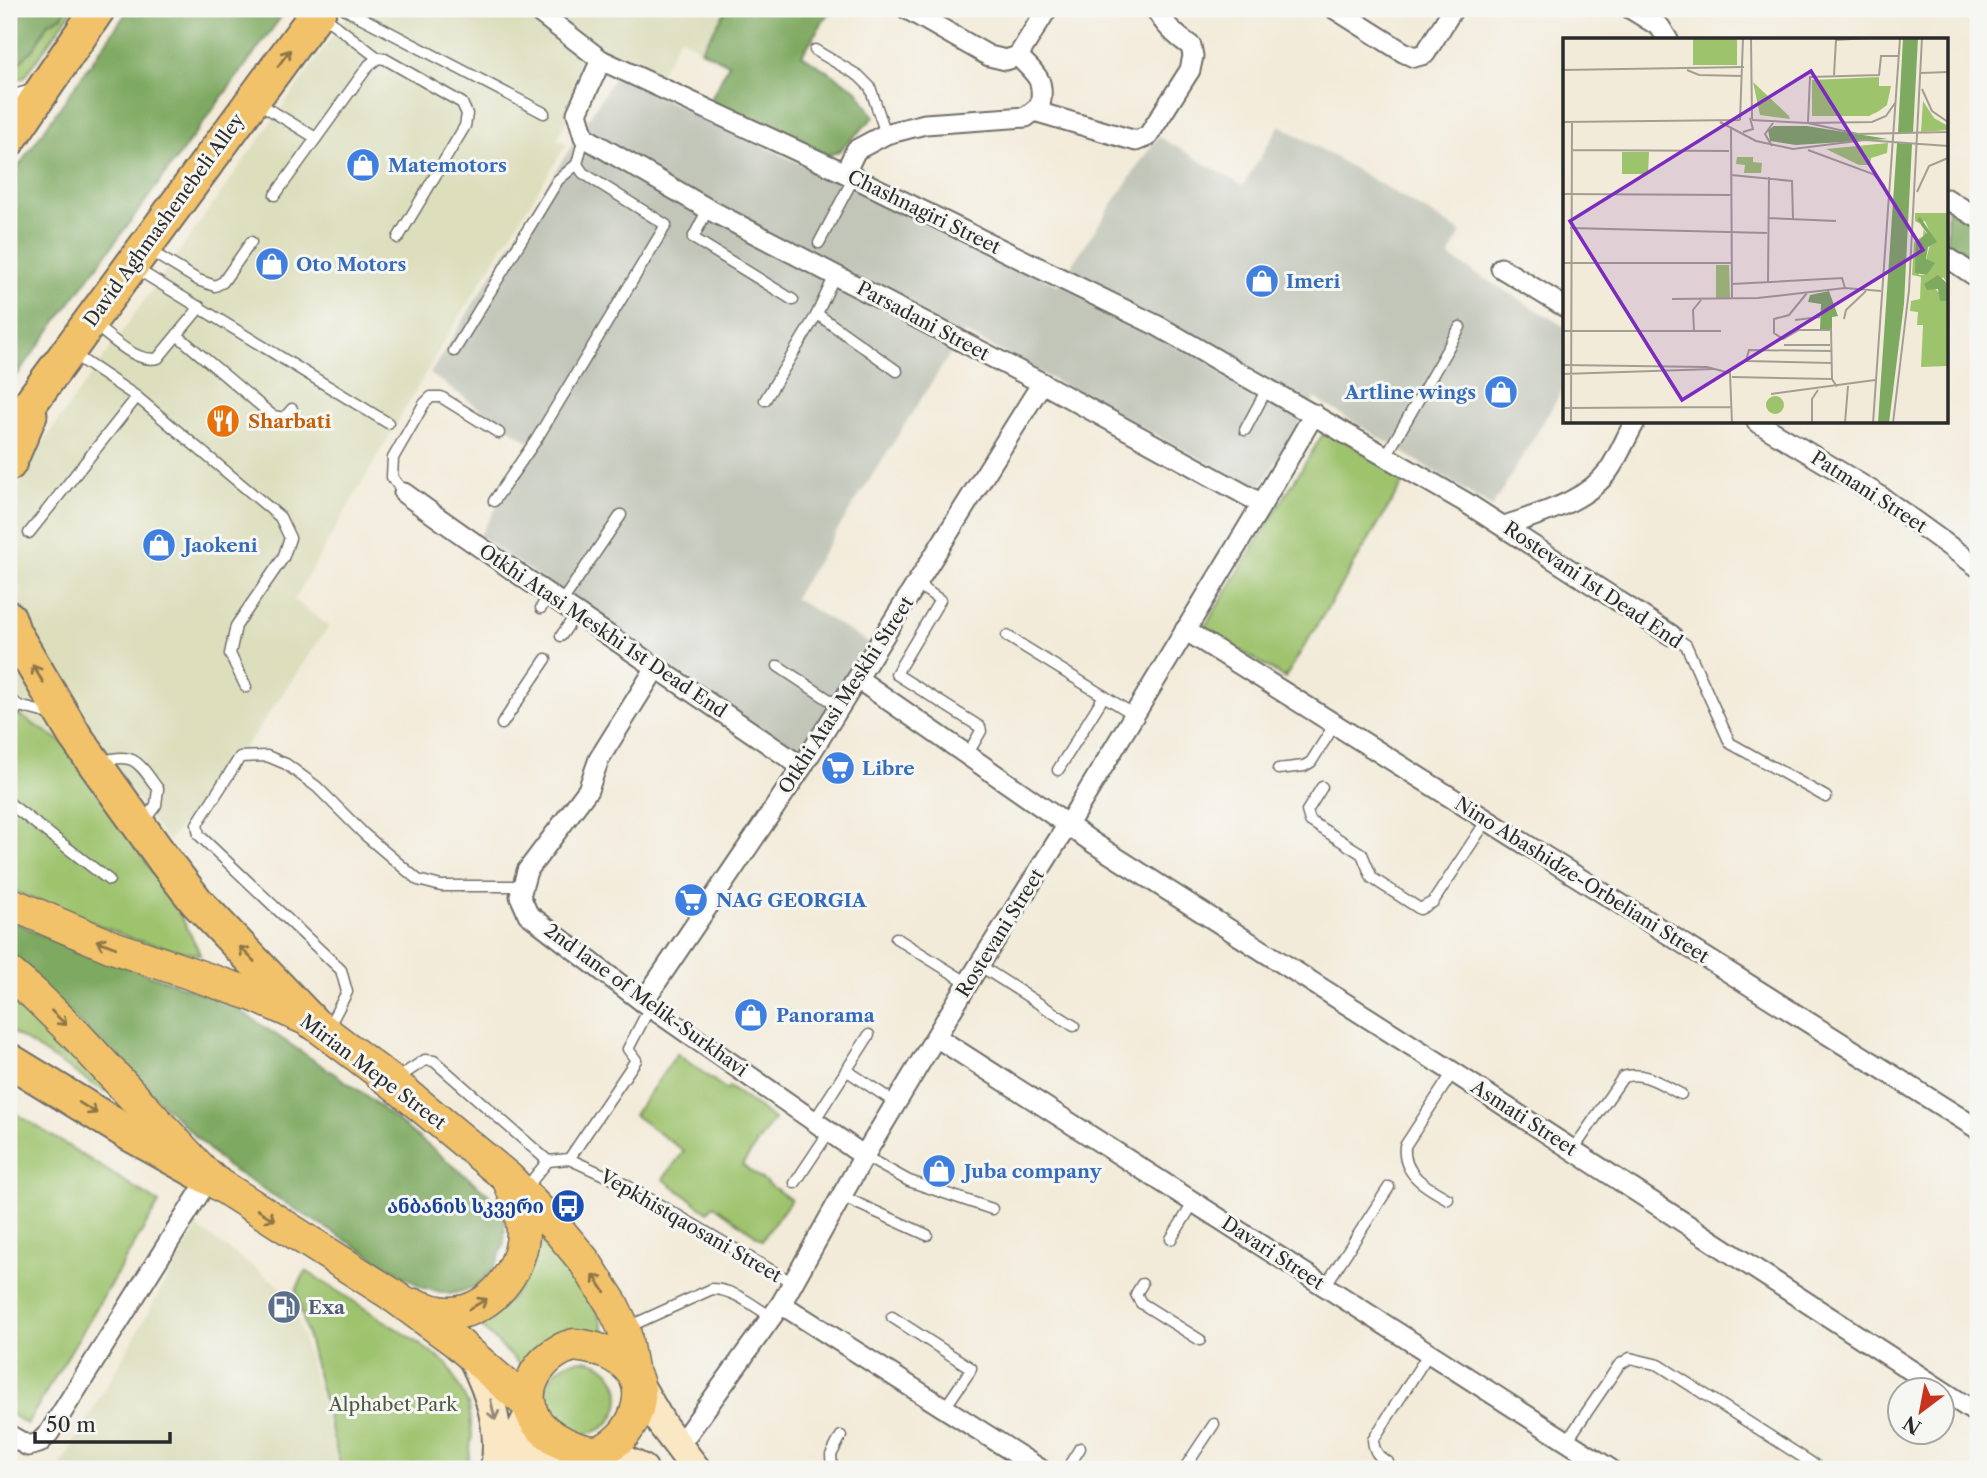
<svg xmlns="http://www.w3.org/2000/svg" width="1987" height="1478" font-family="'Libre Caslon Text','Noto Serif Georgian',serif">
	<style>
		.built { fill: #dcdebc }
		.industrial { fill: #c2c6b9 }
		.green { fill: #9ec36d; stroke: #64774c; stroke-width: 2 }
		.forest { fill: #7ea960; stroke: #546a46; stroke-width: 2 }
		.lines { fill: none; stroke-linecap: round; stroke-linejoin: round }
		.service-casing { stroke: #716e68; stroke-width: 13 }
		.minor-casing { stroke: #716e68; stroke-width: 23 }
		.secondary-casing { stroke: #716e68; stroke-width: 32 }
		.primary-casing { stroke: #716e68; stroke-width: 35 }
		.trunk-casing { stroke: #716e68; stroke-width: 37 }
		.service { stroke: #fff; stroke-width: 10 }
		.minor { stroke: #fff; stroke-width: 19 }
		.secondary { stroke: #fae7c3; stroke-width: 28 }
		.primary { stroke: #f2c26a; stroke-width: 32 }
		.trunk { stroke: #f2c26a; stroke-width: 33 }
		.oneway { stroke: #8e764a }
		.oneway2 { stroke: #928977 }
		.labels { text-anchor: middle; dominant-baseline: central; stroke-width: 6; stroke-linejoin: round; paint-order: stroke }
		.shop-label { font-size: 19px; font-weight: bold; fill: #366cbe; stroke: #f6f6f2; text-anchor: start }
		.street-label { font-size: 19px; fill: #2b2b2b; stroke: #f6f6f2 }
		.food-label { font-size: 19px; font-weight: bold; fill: #c56008; stroke: #f6f6f2; text-anchor: start }
		.transit-label { font-size: 19px; font-weight: bold; fill: #164399; stroke: #f6f6f2; text-anchor: end }
		.service-label { font-size: 19px; font-weight: bold; fill: #4e5e75; stroke: #f6f6f2; text-anchor: start }
		.park-label { font-size: 19px; fill: #4e593f; stroke: #f6f6f2 }
		.inset-road { fill: none; stroke: #a39e93; stroke-width: 2 }
		.view { fill: #7b2cbf; fill-opacity: 0.15; stroke: #7b2cbf; stroke-width: 3.5 }
		.inset-edge { fill: none; stroke: #2b2b2b; stroke-width: 3.5 }
	</style>
	<rect width="100%" height="100%" fill="#f6f6f2"/>
	<filter id="ink" filterUnits="userSpaceOnUse"><feTurbulence type="fractalNoise" baseFrequency=".0143" numOctaves="2"/><feDisplacementMap in="SourceGraphic" scale="14" xChannelSelector="R" yChannelSelector="G"/><feConvolveMatrix kernelMatrix="1 2 1 2 8 2 1 2 1" color-interpolation-filters="sRGB"/></filter>
	<filter id="wash" filterUnits="userSpaceOnUse"><feTurbulence type="fractalNoise" baseFrequency=".00686" numOctaves="4" result="noise"/><feDisplacementMap in="SourceGraphic" scale="28" xChannelSelector="R" yChannelSelector="G"/><feGaussianBlur stdDeviation="1.57" result="paint"/><feColorMatrix in="noise" values="0 0 0 0 0 0 0 0 0 0 0 0 0 0 0 0 0 1.4 0 .05"/><feComposite in="paint" operator="in"/></filter>
	<g filter="url(#wash)">
		<rect width="100%" height="100%" fill="#f3ebd9"/>
		<!-- built -->
		<g class="built">
			<polygon points="352,9 727,9 701,50 680,37 658,78 603,51 557,139 567,144 445,340 294,600 329,626 255,734 168,842 87,734 26,632 9,584 9,505 32,458"/>
			<polygon points="9,632 65,744 9,709"/>
			<polygon points="197,1227 291,1294 339,1469 59,1469"/>
		</g>
		<!-- industrial -->
		<polygon class="industrial" points="615,76 1058,285 1158,136 1243,186 1280,125 1461,232 1449,257 1565,327 1565,386 1492,507 1315,398 1259,490 964,332 794,598 872,645 806,751 798,754 479,536 535,446 430,374"/>
		<!-- green -->
		<g class="green">
			<polygon points="66,9 73,9 24,78 9,79 9,70 13,69 43,34 47,24 62,16"/>
			<polygon points="1326,429 1406,478 1285,678 1204,628"/>
			<polygon points="9,709 65,744 174,903 197,947 200,955 135,940 9,889"/>
			<polygon points="9,985 107,1088 105,1092 9,1030"/>
			<polygon points="677,1054 727,1090 729,1087 774,1119 742,1165 791,1200 762,1240 714,1205 708,1212 663,1179 684,1151 634,1115"/>
			<polygon points="9,1109 159,1203 27,1424 9,1413"/>
			<polygon points="540,1236 571,1272 597,1310 606,1337 524,1369 478,1323 508,1301 524,1282"/>
			<polygon points="306,1271 411,1338 448,1365 469,1406 472,1435 467,1469 341,1469 296,1290"/>
			<circle cx="582" cy="1397" r="37"/>
		</g>
		<!-- forest -->
		<g class="forest">
			<polygon points="9,9 66,9 62,16 47,24 35,47 13,69 9,70"/>
			<polygon points="129,9 287,9 9,386 9,180"/>
			<polygon points="727,9 831,9 802,55 857,90 874,117 838,152 828,155 710,101 729,64 701,50"/>
			<polygon points="1947,208 1978,228 1978,267 1947,248"/>
			<polygon points="9,919 57,942 227,1002 363,1093 487,1193 505,1216 504,1245 493,1269 474,1288 450,1294 423,1288 226,1166 69,1013 9,959"/>
		</g>
	</g>
	<g filter="url(#ink)">
		<g class="lines">
			<!-- service casing -->
			<g class="service-casing">
				<g id="service">
					<polyline points="345,9 544,113"/>
					<polyline points="323,16 378,58"/>
					<polyline points="815,50 859,76 870,87 886,134"/>
					<polyline points="9,96 32,90"/>
					<polyline points="257,102 316,138"/>
					<polyline points="275,195 369,65 378,58 385,59 462,103 467,114 465,126 398,238"/>
					<polyline points="708,209 693,238 793,300"/>
					<polyline points="819,243 854,177"/>
					<polyline points="150,251 198,280 215,286 223,282 251,242"/>
					<polyline points="135,268 388,423"/>
					<polyline points="835,275 817,314 897,371"/>
					<path d="M 93,324 C 110,336 136,364 158,358 L 200,307"/>
					<polyline points="177,335 273,416 284,418 292,409"/>
					<polyline points="454,351 558,180 577,164"/>
					<polyline points="137,397 280,517 290,538 283,558 236,626 230,654 246,687"/>
					<polyline points="765,400 817,314"/>
					<polyline points="1245,430 1268,387"/>
					<polyline points="1386,456 1460,327"/>
					<polyline points="404,493 392,477 393,458 424,404 431,397 441,397 499,433"/>
					<polyline points="494,501 536,440 666,225 583,173 577,164 584,137"/>
					<polyline points="29,533 137,397 73,354"/>
					<polyline points="917,584 940,600 896,674 980,727 981,731 967,755"/>
					<polyline points="561,603 621,515"/>
					<polyline points="541,608 549,594"/>
					<polyline points="1671,635 1686,645 1730,743 1826,797"/>
					<polyline points="561,636 577,613"/>
					<polyline points="1007,636 1104,696"/>
					<polyline points="778,666 840,707"/>
					<polyline points="9,698 19,706 54,715"/>
					<polyline points="9,718 19,706"/>
					<polyline points="502,724 546,659"/>
					<path d="M 102,762 C 135,750 140,765 158,789 L 156,805 L 144,821"/>
					<polyline points="1278,769 1304,766 1311,762 1335,724"/>
					<polyline points="1058,770 1104,696 1133,714"/>
					<polyline points="1322,787 1307,811 1310,821 1362,854 1372,878 1420,909 1433,902 1487,820"/>
					<polyline points="9,803 109,880"/>
					<polyline points="896,938 968,983"/>
					<polyline points="979,965 1074,1026"/>
					<polyline points="328,1028 347,992 341,970 199,835 197,824 240,757 267,756 286,764 317,787 364,834 418,880 441,886 521,886"/>
					<polyline points="846,1070 896,1103"/>
					<polyline points="396,1079 425,1060 434,1061 548,1161"/>
					<polyline points="814,1121 869,1035"/>
					<path d="M 1573,1150 L 1623,1077 C 1644,1070 1662,1085 1681,1094"/>
					<polyline points="864,1156 909,1181 992,1209"/>
					<polyline points="569,1159 636,1060 628,1049 650,1007"/>
					<polyline points="795,1183 829,1132"/>
					<polyline points="525,1189 548,1161 569,1159 626,1185 793,1283"/>
					<polyline points="841,1196 927,1235"/>
					<path d="M 1448,1199 C 1426,1187 1402,1174 1405,1146 L 1453,1072"/>
					<polyline points="1171,1239 1194,1202"/>
					<polyline points="1142,1284 1136,1294 1141,1303 1200,1340"/>
					<polyline points="1325,1286 1389,1187"/>
					<polyline points="892,1317 971,1368 970,1371 944,1409"/>
					<path d="M 628,1327 L 712,1289 C 734,1289 753,1306 772,1317"/>
					<polyline points="1567,1441 1619,1365 1630,1358 1659,1365 1821,1469"/>
					<path d="M 1388,1462 C 1378,1457 1374,1451 1373,1440 L 1429,1353"/>
					<polyline points="832,1469 831,1455 841,1436"/>
					<polyline points="1067,1469 1080,1448"/>
					<polyline points="1184,1469 1214,1424"/>
				</g>
			</g>
			<!-- minor casing -->
			<g class="minor-casing">
				<g id="minor">
					<polyline points="535,9 601,60 845,173 1158,326 1465,502 1671,635"/>
					<polyline points="907,9 989,56 1006,60 1018,56"/>
					<polyline points="1335,9 1403,52 1414,57 1425,54 1453,9"/>
					<polyline points="1631,9 1660,27 1668,40"/>
					<polyline points="1018,56 1047,9"/>
					<polyline points="601,60 577,113 584,137 708,209 1042,383 1262,504"/>
					<path d="M 1034,111 L 1136,141 L 1148,136 L 1190,70 L 1193,56 L 1191,46 C 1176,36 1164,25 1156,9"/>
					<path d="M 845,173 L 856,150 L 886,134 L 925,124 L 1026,117 L 1040,106 C 1045,78 1036,75 1018,56"/>
					<polyline points="1947,199 1978,218"/>
					<polyline points="1947,257 1978,278"/>
					<polyline points="1501,268 1565,307"/>
					<polyline points="1757,422 1877,494 1978,567"/>
					<path d="M 404,493 C 534,588 670,675 802,767"/>
					<path d="M 1505,526 C 1541,513 1585,503 1609,470 C 1619,456 1626,437 1635,422"/>
					<polyline points="1185,630 1978,1129"/>
					<polyline points="657,666 599,759 588,790 527,871 520,896 528,914 643,1002 864,1156"/>
					<polyline points="858,679 1095,844 1453,1072 1978,1414"/>
					<polyline points="643,1002 802,767 1042,383"/>
					<polyline points="936,1037 1610,1469"/>
					<polyline points="781,1304 1040,1469"/>
					<polyline points="9,1435 28,1446 39,1443 49,1433 209,1178"/>
					<polyline points="678,1447 781,1304 864,1156 968,983 1067,826 1262,504 1314,414"/>
				</g>
			</g>
			<!-- secondary casing -->
			<g class="secondary-casing">
				<g id="secondary">
					<path d="M 472,1357 C 490,1393 502,1428 495,1469"/>
					<polyline points="638,1383 663,1426 696,1469"/>
					<polyline points="603,1450 643,1469"/>
					<path d="M 508,1458 C 526,1450 548,1446 557,1469"/>
					<polyline points="501,1469 531,1410"/>
				</g>
			</g>
			<!-- primary casing -->
			<g class="primary-casing">
				<g id="primary">
					<polyline points="9,903 110,946 251,994 311,1021 392,1082 508,1178 560,1232 585,1262 612,1304 624,1329 631,1369"/>
					<polyline points="9,973 34,994 76,1035 209,1178 391,1294 454,1340 530,1406"/>
					<path d="M 415,1305 C 426,1309 439,1314 451,1313 C 491,1312 524,1268 523,1230 C 522,1213 516,1198 510,1183"/>
					<path d="M 574,1345 C 607,1348 647,1366 638,1405 C 636,1416 631,1425 624,1434 C 618,1440 611,1447 603,1450 C 583,1458 543,1435 534,1418 C 517,1386 544,1352 574,1345 Z"/>
				</g>
			</g>
			<!-- trunk casing -->
			<g class="trunk-casing">
				<g id="trunk">
					<polyline points="9,140 98,9"/>
					<polyline points="9,432 320,9"/>
					<polyline points="9,464 30,415"/>
					<polyline points="9,618 14,633 75,736 164,860 196,901 311,1021"/>
					<polyline points="9,1060 128,1133 209,1178"/>
				</g>
			</g>
			<!-- service -->
			<use href="#service" class="service"/>
			<!-- minor -->
			<use href="#minor" class="minor"/>
			<!-- secondary -->
			<use href="#secondary" class="secondary"/>
			<!-- primary -->
			<use href="#primary" class="primary"/>
			<!-- trunk -->
			<use href="#trunk" class="trunk"/>
		</g>
		<!-- one-way arrows -->
		<defs><path id="oneway-shaft" d="M-6 0H5M1.5-3L5.5 0L1.5 3" fill="none" stroke-width="1.6" stroke-linecap="round" stroke-linejoin="round" transform="scale(1.75)"/></defs>
		<g class="oneway">
			<use href="#oneway-shaft" transform="translate(284 58) rotate(-54)"/>
			<use href="#oneway-shaft" transform="translate(38 674) rotate(-121)"/>
			<use href="#oneway-shaft" transform="translate(106 944) rotate(-159)"/>
			<use href="#oneway-shaft" transform="translate(247 954) rotate(-134)"/>
			<use href="#oneway-shaft" transform="translate(59 1018) rotate(44)"/>
			<use href="#oneway-shaft" transform="translate(88 1108) rotate(32)"/>
			<use href="#oneway-shaft" transform="translate(266 1215) rotate(32)"/>
			<use href="#oneway-shaft" transform="translate(599 1283) rotate(-123)"/>
			<use href="#oneway-shaft" transform="translate(478 1304) rotate(-30)"/>
		</g>
		<use class="oneway2" href="#oneway-shaft" transform="translate(493 1410) rotate(77)"/>
	</g>
	<!-- icons -->
	<defs>
		<g id="shop-disc" transform="scale(1.75)"><circle r="9.5" fill="#3f7fe0" stroke="#f6f6f2"/><path d="M-5-2.5h2.3a2.7 3.5 0 0 1 5.4 0H5L5.5 6h-11ZM-1.5-2.5h3a1.5 2.3 0 0 0-3 0Z" fill="#fff"/></g>
		<g id="restaurant-disc" transform="scale(1.75)"><circle r="9.5" fill="#e8710a" stroke="#f6f6f2"/><path d="M-5-6h1v4h1v-4h1v4h1v-4h1v5L-1.5 .5V6h-2V.5L-5-1ZM5-6V6H3V1.5H1.5Q1.5-4 5-6Z" fill="#fff"/></g>
		<g id="supermarket-disc" transform="scale(1.75)"><circle r="9.5" fill="#3f7fe0" stroke="#f6f6f2"/><path d="M-6-5.5h2.5l.6 2H6L4.5 2H-2.5L-4.4-4H-6ZM-1.5 3.2a1.3 1.3 0 1 0 .1 0ZM3 3.2a1.3 1.3 0 1 0 .1 0Z" fill="#fff"/></g>
		<g id="bus-disc" transform="scale(1.75)"><circle r="9.5" fill="#1a4fb4" stroke="#f6f6f2"/><path d="M-5-6H5V4H4V6H2V4H-2V6H-4V4H-5ZM-3.5-4V0h7V-4ZM-3.5 1.2v1.5H-2V1.2ZM2 1.2v1.5H3.5V1.2Z" fill="#fff"/></g>
		<g id="fuel-disc" transform="scale(1.75)"><circle r="9.5" fill="#5c6f8a" stroke="#f6f6f2"/><path d="M-5.5-6h7V0h2V4h1.3V-2.5L3-4.5l.8-.8L6-3V5H2.5V1h-1V6h-7ZM-4.2-4.7v3.2H.2V-4.7Z" fill="#fff"/></g>
	</defs>
	<g fill-rule="evenodd">
		<use href="#shop-disc" x="363" y="165"/>
		<use href="#shop-disc" x="272" y="264"/>
		<use href="#shop-disc" x="1262" y="281"/>
		<use href="#shop-disc" x="1501" y="392"/>
		<use href="#restaurant-disc" x="223" y="421"/>
		<use href="#shop-disc" x="159" y="545"/>
		<use href="#supermarket-disc" x="838" y="768"/>
		<use href="#supermarket-disc" x="691" y="900"/>
		<use href="#shop-disc" x="751" y="1015"/>
		<use href="#shop-disc" x="939" y="1171"/>
		<use href="#bus-disc" x="568" y="1206"/>
		<use href="#fuel-disc" x="284" y="1307"/>
	</g>
	<g class="labels">
		<!-- shop labels -->
		<g class="shop-label">
			<text x="388" y="165">Matemotors</text>
			<text x="296" y="264">Oto Motors</text>
			<text x="1286" y="281">Imeri</text>
			<text x="1476" y="392" text-anchor="end">Artline wings</text>
			<text x="184" y="545">Jaokeni</text>
			<text x="862" y="768">Libre</text>
			<text x="716" y="900">NAG GEORGIA</text>
			<text x="776" y="1015">Panorama</text>
			<text x="964" y="1171">Juba company</text>
		</g>
		<!-- street labels -->
		<g class="street-label">
			<text transform="translate(924 212) rotate(26)">Chashnagiri Street</text>
			<text transform="translate(164 220) rotate(-54)">David Aghmashenebeli Alley</text>
			<text transform="translate(923 321) rotate(28)">Parsadani Street</text>
			<text transform="translate(1869 492) rotate(33)">Patmani Street</text>
			<text transform="translate(1593 585) rotate(34)">Rostevani 1st Dead End</text>
			<text transform="translate(603 631) rotate(34)">Otkhi Atasi Meskhi 1st Dead End</text>
			<text transform="translate(846 695) rotate(-57)">Otkhi Atasi Meskhi Street</text>
			<text transform="translate(1582 880) rotate(32)">Nino Abashidze-Orbeliani Street</text>
			<text transform="translate(1000 933) rotate(-58)">Rostevani Street</text>
			<text transform="translate(646 1000) rotate(36)">2nd lane of Melik-Surkhavi</text>
			<text transform="translate(373 1072) rotate(37)">Mirian Mepe Street</text>
			<text transform="translate(1524 1118) rotate(33)">Asmati Street</text>
			<text transform="translate(691 1226) rotate(30)">Vepkhistqaosani Street</text>
			<text transform="translate(1273 1253) rotate(33)">Davari Street</text>
		</g>
		<!-- food labels -->
		<g class="food-label">
			<text x="248" y="421">Sharbati</text>
		</g>
		<!-- transit labels -->
		<g class="transit-label">
			<text x="544" y="1206">ანბანის სკვერი</text>
		</g>
		<!-- service labels -->
		<g class="service-label">
			<text x="308" y="1307">Exa</text>
		</g>
		<!-- park labels -->
		<g class="park-label">
			<text x="393" y="1404">Alphabet Park</text>
		</g>
	</g>
	<!-- overview -->
	<g transform="translate(1563 38)">
		<rect width="385" height="385" fill="#f3ebd9"/>
		<path d="M 130,0 L 174,0 L 174,27 L 130,27 ZM 316,39 L 316,48 L 328,48 L 324,67 L 316,73 L 306,78 L 249,78 L 249,42 ZM 190,44 L 226,78 L 227,81 L 197,77 ZM 360,63 L 371,80 L 385,88 L 385,92 L 358,94 ZM 325,105 L 324,115 L 308,120 L 307,127 L 296,127 L 263,111 ZM 59,114 L 86,114 L 85,136 L 59,136 ZM 174,119 L 190,119 L 190,124 L 199,125 L 198,135 L 181,135 L 182,127 L 173,126 ZM 352,175 L 385,175 L 385,246 L 380,239 L 371,250 L 385,262 L 385,328 L 358,329 L 360,287 L 354,287 L 355,274 L 347,273 L 348,263 L 357,261 L 358,239 L 349,237 L 351,204 L 360,198 L 361,188 L 352,183 ZM 362,183 L 369,199 L 363,222 L 368,229 L 364,237 L 356,237 L 353,205 L 364,196 L 356,184 ZM 153,227 L 166,227 L 167,260 L 153,260 ZM203 367a9 9 0 1 1 18 0a9 9 0 1 1-18 0Z" fill="#9ec36d" fill-rule="evenodd"/>
		<path d="M 340,0 L 355,0 L 350,95 L 335,95 ZM 211,88 L 244,88 L 325,101 L 233,107 L 207,103 L 205,92 ZM 334,105 L 349,106 L 341,266 L 326,385 L 315,385 ZM 357,179 L 374,204 L 365,209 L 363,221 L 372,225 L 364,237 L 352,235 L 353,205 L 364,195 L 354,181 ZM 375,237 L 385,246 L 384,263 L 377,263 L 375,251 L 364,252 L 361,246 ZM 266,253 L 275,278 L 269,279 L 269,291 L 257,291 L 258,266 L 245,264 L 247,257 Z" fill="#7ea960"/>
		<path class="inset-road" d="M 188,0 L 189,81M 0,32 L 181,29M 124,32 L 136,37 L 179,38M 358,35 L 385,34M 271,37 L 273,2 L 305,0M 359,51 L 369,73 L 385,84M 177,82 L 180,0M 189,82 L 245,85 L 295,96 L 385,94M 0,84 L 177,82M 157,84 L 193,103 L 230,111 L 302,102 L 385,108M 245,84 L 247,39 L 316,37 L 318,18 L 336,18M 245,85 L 309,84 L 323,78 L 332,65M 168,89 L 169,261M 180,94 L 190,91 L 187,80M 209,108 L 202,96 L 210,85M 9,112 L 166,113M 245,112 L 310,136 L 321,147 L 324,157M 168,137 L 229,143 L 230,181M 354,154 L 366,128 L 385,120M 0,156 L 168,157M 205,180 L 273,183M 7,190 L 204,195M 0,225 L 169,225M 205,244 L 206,139M 169,246 L 279,240 L 282,250M 244,255 L 226,277 L 211,281 L 211,295 L 220,301 L 236,292 L 267,292M 109,261 L 195,260 L 282,250 L 318,253M 281,281 L 283,272 L 303,253M 232,282 L 257,279M 268,290 L 269,341 L 274,349M 0,293 L 158,293M 131,293 L 130,272 L 138,262M 221,307 L 267,307M 268,313 L 186,312 L 183,323 L 268,325M 0,327 L 144,329 L 167,335 L 169,385M 0,336 L 150,331M 169,339 L 269,341M 208,356 L 312,342M 0,370 L 169,369M 8,385 L 9,84M 249,385 L 249,361 L 255,352M 282,385 L 285,348M 310,385 L 337,0M 330,385 L 346,252 L 359,0"/>
		<path class="view" d="M 248,33 L 360,212 L 119,362 L 7,183 Z"/>
		<rect width="385" height="385" class="inset-edge"/>
	</g>
	<!-- margin -->
	<rect width="1987" height="1478" fill="none" stroke="#f6f6f2" stroke-width="35"/>
	<!-- north arrow -->
	<g transform="translate(1921 1411) rotate(212)"><circle r="33" fill="#f6f6f2" stroke="#a5a5a2" stroke-width="2"/>
	<path d="M0-5L12 26L0 18L-12 26Z" fill="#c8321e"/>
	<text y="-10" font-size="19" font-weight="bold" text-anchor="middle" fill="#2b2b2b">N</text>
	</g>
	<!-- scale -->
	<path d="M35 1432v10h135v-10" fill="none" stroke="#2b2b2b" stroke-width="3.5"/>
	<text x="46" y="1432" font-size="21" fill="#2b2b2b" stroke="#f6f6f2" stroke-width="5" paint-order="stroke">50 m</text>
</svg>
